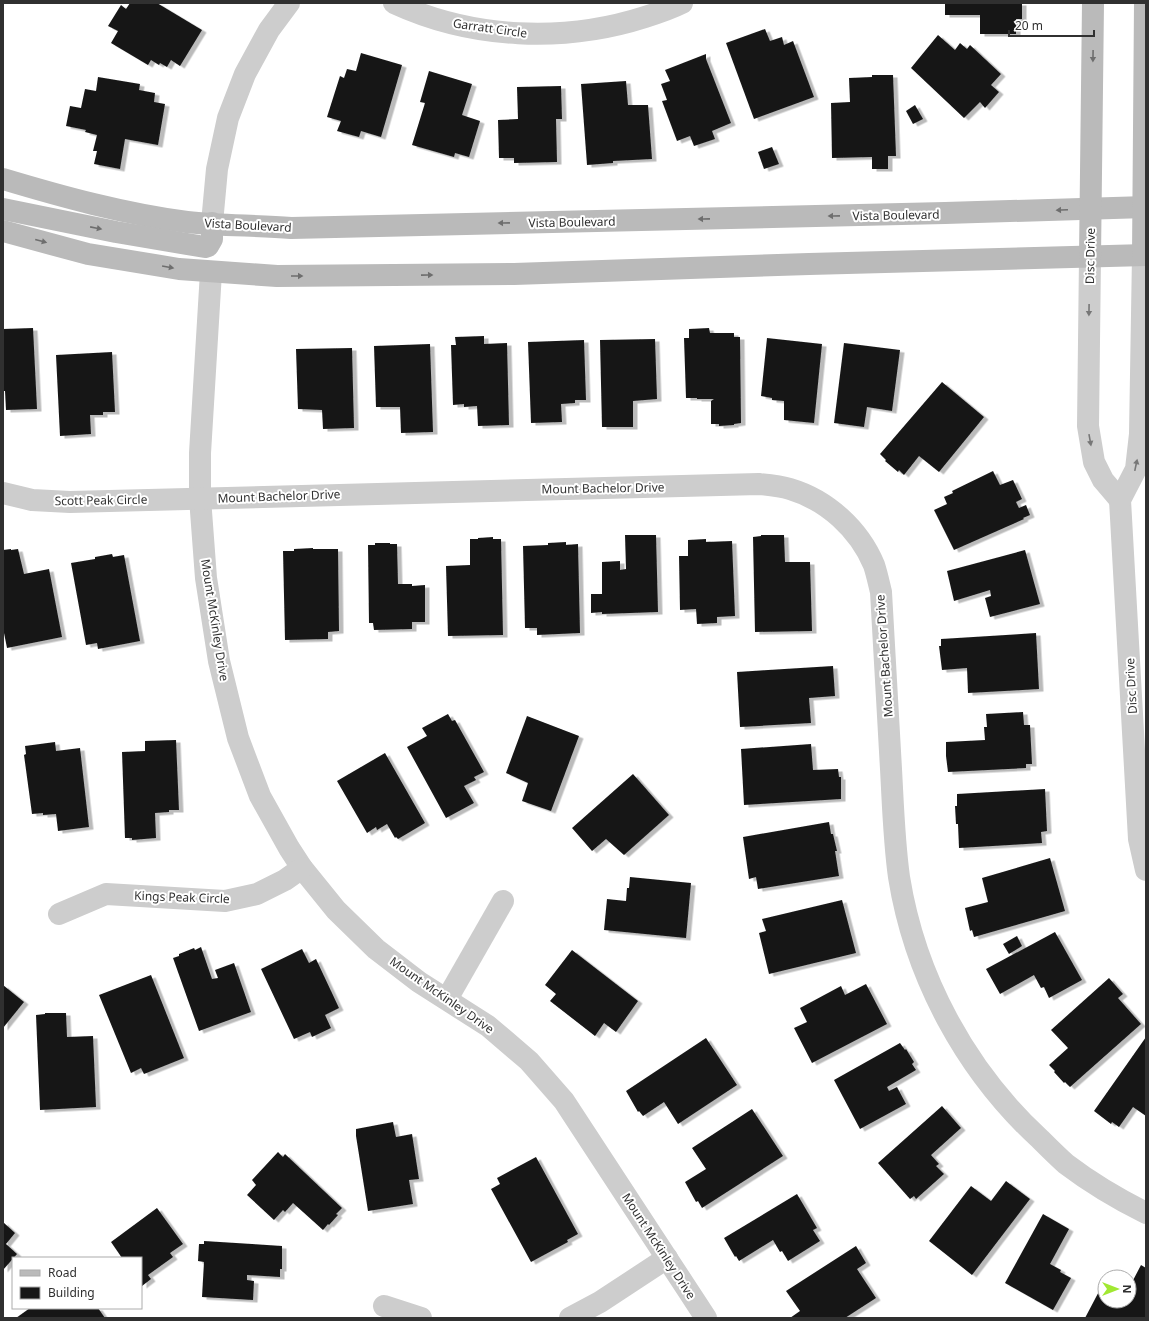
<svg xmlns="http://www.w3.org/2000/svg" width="1149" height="1321" font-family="'Noto Sans',sans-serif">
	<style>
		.building { fill: #171717; filter: url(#shadow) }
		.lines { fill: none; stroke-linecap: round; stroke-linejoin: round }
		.minor { stroke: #cdcdcd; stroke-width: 22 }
		.secondary { stroke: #bababa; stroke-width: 22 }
		.oneway { fill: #6e6e6e }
		.oneway2 { fill: #777 }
		.labels { text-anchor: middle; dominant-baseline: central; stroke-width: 4; stroke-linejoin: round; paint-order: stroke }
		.street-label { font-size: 12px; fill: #303030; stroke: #fff }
	</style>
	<defs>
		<filter id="shadow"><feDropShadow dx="4.5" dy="2.5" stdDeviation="0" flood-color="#0004"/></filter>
	</defs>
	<rect width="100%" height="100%" fill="#fff"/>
	<!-- building -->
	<g class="building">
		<polygon points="130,3 157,3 202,30 180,66 171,60 167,67 160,63 159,65 151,60 148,65 111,43 118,31 108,26 121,5 126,9"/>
		<polygon points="945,3 1022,3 1022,19 1016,19 1016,34 980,34 980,15 945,15"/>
		<polygon points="765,29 770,41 782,37 784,45 793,41 814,97 754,119 726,43"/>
		<polygon points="938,35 955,50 960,43 967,49 970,45 1001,74 991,85 999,92 985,108 980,102 964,118 911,68"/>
		<polygon points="361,53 402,65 381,137 361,131 359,137 337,131 341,121 327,117 340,76 344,78 347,69 356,71"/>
		<polygon points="706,54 706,59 731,123 712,131 715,139 694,146 690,136 677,141 662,101 667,100 661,84 670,81 665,70"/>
		<polygon points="429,71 472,84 462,115 480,121 469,157 455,153 454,157 412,145 425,103 420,102"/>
		<polygon points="872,75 893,75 896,156 888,156 888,169 872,169 872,157 832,158 831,103 850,102 849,78 872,77"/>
		<polygon points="98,77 140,84 139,90 155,93 154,102 165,104 158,145 125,139 120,169 94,164 97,151 93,151 97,135 85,132 86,130 66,126 70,106 81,108 85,89 96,91"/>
		<polygon points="626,81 628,105 648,105 652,159 613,161 613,163 587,165 581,84"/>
		<polygon points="561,86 562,119 556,119 557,162 514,163 514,158 499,158 498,120 518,119 517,87"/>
		<polygon points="915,105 923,119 913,124 906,111"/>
		<polygon points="772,147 779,164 764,169 758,152"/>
		<polygon points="33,328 37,409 6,410 5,391 3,391 3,329"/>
		<polygon points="709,328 710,333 734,333 734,337 740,337 741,423 734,424 734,425 719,426 719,424 711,424 711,401 714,399 697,399 697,398 686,398 684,338 689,338 689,329"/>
		<polygon points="484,336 484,344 507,343 509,425 478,426 477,406 464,407 464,404 453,405 451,345 456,345 455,337"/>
		<polygon points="767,338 822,344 814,423 784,420 784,401 772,400 772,398 761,396"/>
		<polygon points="655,339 657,399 633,401 633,427 602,427 600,340"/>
		<polygon points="584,340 586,400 575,400 575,403 561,404 562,422 531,423 528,342"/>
		<polygon points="844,343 900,350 892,411 867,407 864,427 834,423"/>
		<polygon points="430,344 433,432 401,433 400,407 376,407 374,346"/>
		<polygon points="352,348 354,428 323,429 322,410 298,409 296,349"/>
		<polygon points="112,352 115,412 103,412 103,415 90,415 91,434 60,436 56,355"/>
		<polygon points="942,382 984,417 939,472 919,456 904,475 899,470 898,472 885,461 886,460 880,454"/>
		<polygon points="993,471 1000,485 1013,480 1022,499 1016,502 1019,508 1026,505 1030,515 1023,518 1024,519 954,550 934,510 947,504 944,497 953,493 952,491"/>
		<polygon points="625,535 656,535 658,612 602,614 602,612 591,613 591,594 602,594 602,562 620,561 620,570 626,569"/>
		<polygon points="761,535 784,535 785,562 810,562 812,631 755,632 753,537 761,536"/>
		<polygon points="493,537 493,539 501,539 503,635 448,636 446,566 470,565 470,539 478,539 478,538"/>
		<polygon points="706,539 706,542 732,541 735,616 717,617 717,623 697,624 696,609 680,610 679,556 688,556 688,540"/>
		<polygon points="566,542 566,545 578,544 580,633 537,635 537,628 525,628 523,546 548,545 548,543"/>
		<polygon points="375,543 390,543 390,544 397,544 398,584 412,584 412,586 425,585 425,622 412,622 412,629 374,630 373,623 369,623 368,545 375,545"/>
		<polygon points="313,548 313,549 338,549 339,631 328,632 328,639 285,640 283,551 294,551 294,549"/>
		<polygon points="11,549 11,550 18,549 24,574 49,569 62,637 7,648 3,628 3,550"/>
		<polygon points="1025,550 1040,604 990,617 985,598 991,596 990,590 954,601 947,571"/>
		<polygon points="112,554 113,557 124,555 140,641 98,649 97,643 86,645 71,563 95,559 95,557"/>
		<polygon points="1036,633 1039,689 968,693 967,668 942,670 939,646 941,646 941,639"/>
		<polygon points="833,666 835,696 809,698 811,723 740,727 737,672"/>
		<polygon points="1023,712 1024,725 1030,725 1032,764 1026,764 1026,768 948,772 946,756 946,742 985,740 984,727 987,727 986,714"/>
		<polygon points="448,714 452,721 455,720 484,772 474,777 476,780 464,786 474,803 446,818 407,747 427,736 422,728"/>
		<polygon points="527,716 579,736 551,811 522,801 528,783 506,773"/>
		<polygon points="176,740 179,810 169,810 169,812 155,813 156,838 132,840 132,838 125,838 122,752 145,751 145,741"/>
		<polygon points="55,742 56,751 80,748 89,827 58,831 56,814 43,815 43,813 32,814 24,755 26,754 25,746"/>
		<polygon points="811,744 813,770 838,769 839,777 841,777 841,799 744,805 741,749"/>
		<polygon points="385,753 425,823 398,839 396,837 395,838 387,824 377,830 376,827 367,833 337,781"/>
		<polygon points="633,774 669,815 624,855 606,839 592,851 572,828"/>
		<polygon points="1045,789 1047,831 1041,832 1042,843 959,848 958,824 956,824 955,806 957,806 957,794"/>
		<polygon points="829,822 831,834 833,834 837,851 835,851 839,876 758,889 756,877 749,879 743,837"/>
		<polygon points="1050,858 1065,911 974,937 972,930 970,931 965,908 988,902 982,878"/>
		<polygon points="630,877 691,883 686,938 604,930 607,899 626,901 627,888 629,888"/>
		<polygon points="842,900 856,953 769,974 759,933 766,931 762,919"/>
		<polygon points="1055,932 1082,980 1049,998 1044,987 1041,988 1034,975 1000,994 986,969"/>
		<polygon points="1017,936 1022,946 1009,954 1003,944"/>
		<polygon points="201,947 212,979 218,978 215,970 234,963 251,1012 199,1031 173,958 179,956 179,954 194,948 195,950"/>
		<polygon points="302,949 309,963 316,959 339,1008 325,1015 331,1028 312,1037 310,1032 294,1039 261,969"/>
		<polygon points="572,950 638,1001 616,1032 604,1023 595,1036 550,1001 556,994 545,985"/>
		<polygon points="151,975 184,1058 144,1074 141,1068 131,1073 99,995"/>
		<polygon points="1109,978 1123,994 1118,998 1141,1024 1070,1087 1065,1082 1064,1083 1054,1072 1055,1071 1049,1065 1068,1048 1051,1030"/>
		<polygon points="866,984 887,1024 812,1063 794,1028 807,1022 800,1008 841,986 845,995"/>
		<polygon points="3,985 24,1002 3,1028"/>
		<polygon points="45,1013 66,1013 67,1037 93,1036 96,1107 40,1110 36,1015 45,1014"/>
		<polygon points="1146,1037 1146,1116 1133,1107 1119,1127 1112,1122 1111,1124 1094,1111"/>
		<polygon points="706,1038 737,1085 678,1124 664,1102 643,1116 639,1111 638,1112 626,1091"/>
		<polygon points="900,1043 905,1050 906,1049 914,1062 912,1064 916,1070 887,1087 889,1091 897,1087 906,1104 860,1129 834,1080"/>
		<polygon points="942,1106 961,1128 931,1155 939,1164 936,1166 944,1174 916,1199 914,1196 910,1199 878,1163"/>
		<polygon points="752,1109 783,1156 702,1208 698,1201 696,1202 685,1182 706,1169 692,1148"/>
		<polygon points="393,1122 396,1137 412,1134 419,1179 409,1180 413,1204 368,1211 356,1136 356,1129"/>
		<polygon points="278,1152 283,1157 285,1154 342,1208 336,1214 338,1215 329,1225 328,1224 323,1230 293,1203 285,1212 283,1210 274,1220 247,1195 256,1185 252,1180"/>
		<polygon points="536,1157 578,1234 567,1240 568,1242 531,1262 491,1189 500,1184 497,1178"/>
		<polygon points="1006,1181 1030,1199 972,1275 929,1241 971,1186 991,1201"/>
		<polygon points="797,1194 817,1228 813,1230 820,1241 788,1261 782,1251 780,1252 773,1240 739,1261 736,1256 735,1257 724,1238"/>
		<polygon points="157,1208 183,1244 170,1253 173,1257 148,1275 151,1279 142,1286 141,1258 122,1258 111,1242"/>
		<polygon points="1043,1214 1069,1229 1050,1264 1061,1270 1060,1272 1071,1278 1053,1310 1005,1283"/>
		<polygon points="3,1222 15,1233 6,1244 17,1254 3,1270"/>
		<polygon points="204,1241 282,1246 282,1269 280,1269 280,1277 247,1275 247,1280 254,1281 253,1300 202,1297 204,1262 198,1261 199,1244 204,1244"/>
		<polygon points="856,1246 866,1263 857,1269 876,1298 845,1318 790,1318 800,1311 786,1291"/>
		<polygon points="1141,1265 1146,1268 1146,1318 1085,1318 1105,1280 1105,1301 1129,1301 1129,1288"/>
		<polygon points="30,1308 98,1308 105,1318 16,1318"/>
	</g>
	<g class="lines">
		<!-- minor -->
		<g class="minor">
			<path d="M 394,3 C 472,39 564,43 645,17 C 658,13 670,9 682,3"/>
			<polyline points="212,223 217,169 228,118 245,74 269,30 289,3"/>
			<polyline points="1143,255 1140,434 1136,469 1120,500 1139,839 1146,870"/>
			<polyline points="1090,257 1088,426 1094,462 1103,480 1120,500"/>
			<polyline points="211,272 200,453 200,498 206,578 219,661 238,738 260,796 289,848 302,868 336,910 376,949 419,982 488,1026 529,1061 564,1101 706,1318"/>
			<path d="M 3,493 L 32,500 L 70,502 L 759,484 C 769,485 780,486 790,489 C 827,500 859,529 874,565 C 877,574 879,584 881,592 C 884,651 888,710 891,769 C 893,805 894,841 899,877 C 915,977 966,1071 1040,1139 C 1048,1147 1057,1156 1066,1164 C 1091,1183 1118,1199 1146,1213"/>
			<polyline points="59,914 106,894 225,901 257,894 285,880 302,868"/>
			<polyline points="447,999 503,901"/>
			<polyline points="384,1306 421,1318"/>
			<polyline points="570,1318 600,1302 667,1258"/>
		</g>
		<!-- secondary -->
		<g class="secondary">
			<path d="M 3,179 C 63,197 125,214 187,222 C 221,226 256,225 291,228 L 945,213 L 1146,207"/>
			<polyline points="3,209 116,232 205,247 208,246 212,239 212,223"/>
			<polyline points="3,231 88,254 179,269 277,276 514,274 809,264 1146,255"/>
			<polyline points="1143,255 1145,3"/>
			<polyline points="1090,257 1093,3"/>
		</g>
	</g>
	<!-- one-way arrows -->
	<defs><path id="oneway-solid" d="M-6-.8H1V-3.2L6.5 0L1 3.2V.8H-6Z"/></defs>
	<g class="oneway">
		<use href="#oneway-solid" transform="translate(1093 56) rotate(91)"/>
		<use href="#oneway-solid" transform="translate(1062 210) rotate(178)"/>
		<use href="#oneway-solid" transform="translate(834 216) rotate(179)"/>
		<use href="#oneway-solid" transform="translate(704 219) rotate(179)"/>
		<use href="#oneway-solid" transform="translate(504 223) rotate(179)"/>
		<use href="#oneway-solid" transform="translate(96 228) rotate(11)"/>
		<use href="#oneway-solid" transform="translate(41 241) rotate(15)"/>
		<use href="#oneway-solid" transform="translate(168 267) rotate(10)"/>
		<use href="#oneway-solid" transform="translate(427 275) rotate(-1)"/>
		<use href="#oneway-solid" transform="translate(297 276)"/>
	</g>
	<g class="oneway2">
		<use href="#oneway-solid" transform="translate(1089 310) rotate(91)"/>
		<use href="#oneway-solid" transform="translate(1090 440) rotate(80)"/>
		<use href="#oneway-solid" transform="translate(1136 465) rotate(-78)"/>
	</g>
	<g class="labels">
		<!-- street labels -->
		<g class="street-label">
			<text transform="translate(490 28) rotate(8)">Garratt Circle</text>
			<text transform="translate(896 215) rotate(-1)">Vista Boulevard</text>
			<text transform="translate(572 222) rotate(-1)">Vista Boulevard</text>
			<text transform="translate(248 225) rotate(3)">Vista Boulevard</text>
			<text transform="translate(1090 256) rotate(-89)">Disc Drive</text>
			<text transform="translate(603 488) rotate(-1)">Mount Bachelor Drive</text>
			<text transform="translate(279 496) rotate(-2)">Mount Bachelor Drive</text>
			<text transform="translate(101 500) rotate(-1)">Scott Peak Circle</text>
			<text transform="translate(215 620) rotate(81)">Mount McKinley Drive</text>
			<text transform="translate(884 656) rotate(-94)">Mount Bachelor Drive</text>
			<text transform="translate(1131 686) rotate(-93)">Disc Drive</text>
			<text transform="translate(182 897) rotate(2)">Kings Peak Circle</text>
			<text transform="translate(442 995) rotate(35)">Mount McKinley Drive</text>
			<text transform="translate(659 1246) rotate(57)">Mount McKinley Drive</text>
		</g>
	</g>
	<!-- border -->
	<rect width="1149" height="1321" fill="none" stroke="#303030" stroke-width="8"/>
	<!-- legend -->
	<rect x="12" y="1257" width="130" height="52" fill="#ffffff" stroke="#acacac"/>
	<rect x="20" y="1270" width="20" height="6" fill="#bababa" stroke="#acacac"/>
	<text x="48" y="1277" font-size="12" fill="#303030">Road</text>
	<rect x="20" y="1287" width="20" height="12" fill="#171717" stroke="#acacac"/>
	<text x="48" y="1297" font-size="12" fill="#303030">Building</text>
	<!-- north arrow -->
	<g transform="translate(1117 1289) rotate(90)"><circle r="19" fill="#ffffff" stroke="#acacac"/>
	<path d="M0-3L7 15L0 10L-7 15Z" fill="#a1e832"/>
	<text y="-6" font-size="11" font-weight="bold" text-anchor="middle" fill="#303030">N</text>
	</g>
	<!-- scale -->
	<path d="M1009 30v6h85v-6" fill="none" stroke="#303030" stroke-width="2"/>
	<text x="1015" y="30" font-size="12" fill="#303030" stroke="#ffffff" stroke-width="3" paint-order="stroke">20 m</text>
</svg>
